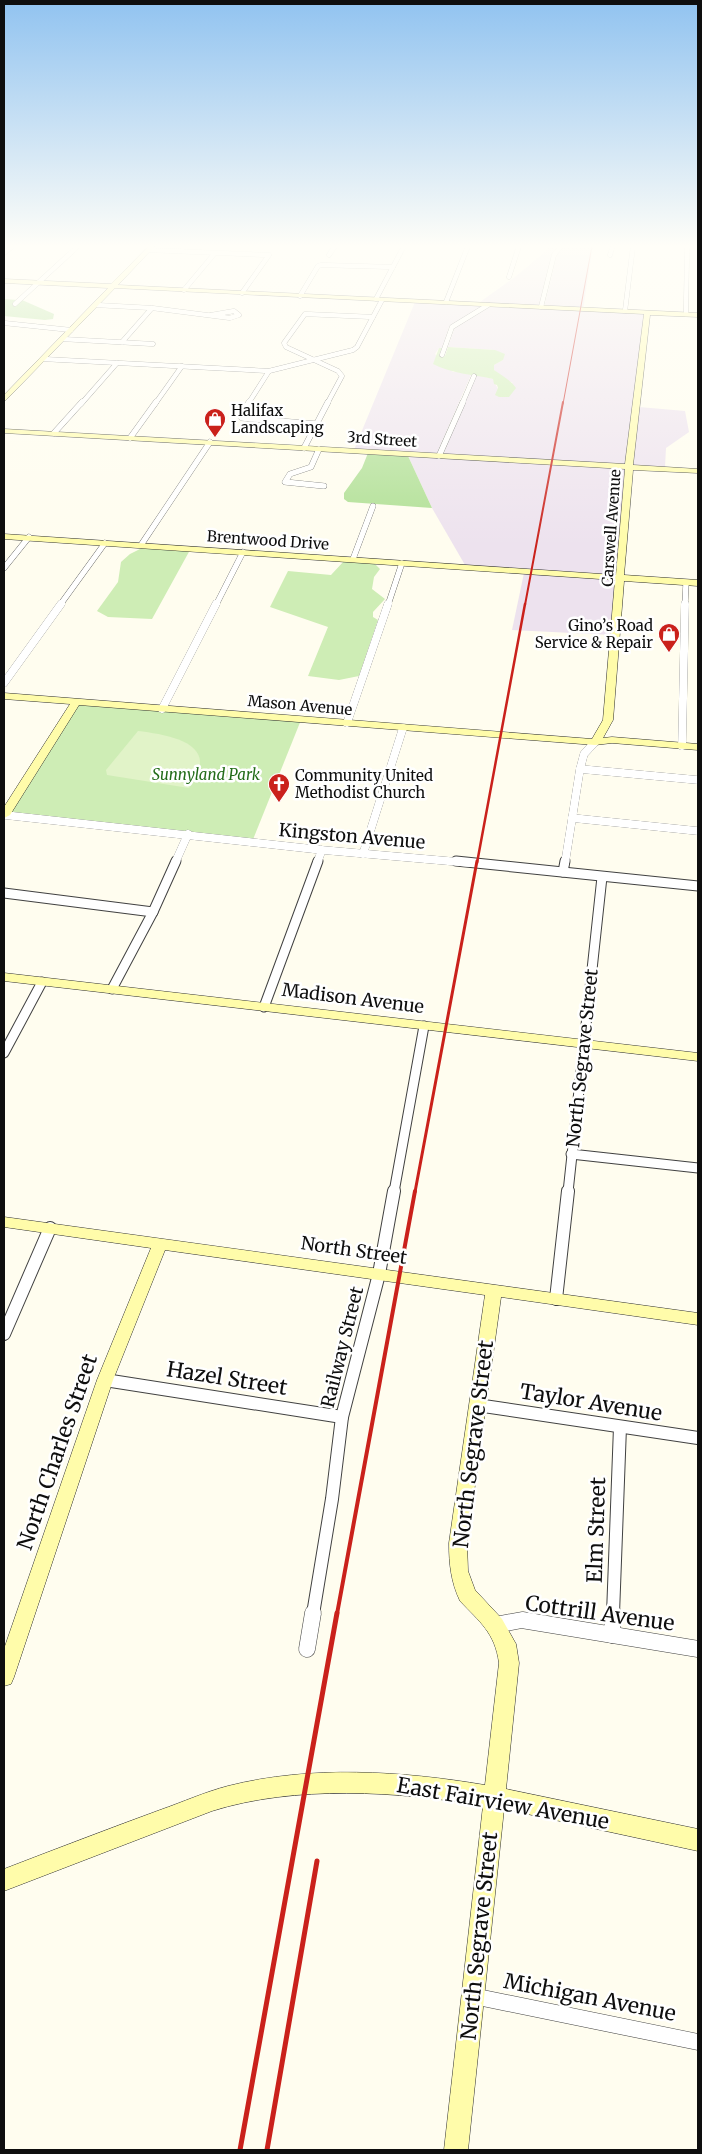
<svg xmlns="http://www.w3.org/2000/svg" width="702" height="2154" font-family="Merriweather,serif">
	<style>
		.industrial { fill: #ede2ee }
		.green { fill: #ceedb5 }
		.forest { fill: #afdf93 }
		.pitch { fill: #e1f3c8 }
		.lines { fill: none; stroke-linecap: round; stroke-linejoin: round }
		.street-far5-casing { stroke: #414141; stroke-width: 5 }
		.street-far4-casing { stroke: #414141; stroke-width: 6 }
		.street-far3-casing { stroke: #414141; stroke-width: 8 }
		.street-far2-casing { stroke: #414141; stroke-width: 11 }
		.street-far1-casing { stroke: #414141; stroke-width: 14 }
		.street-casing { stroke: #414141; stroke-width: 17 }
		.secondary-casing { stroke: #303030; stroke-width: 1 }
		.street-far5 { stroke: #fff; stroke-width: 4.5 }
		.street-far4 { stroke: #fff; stroke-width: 5.5 }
		.street-far3 { stroke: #fff; stroke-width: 8 }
		.street-far2 { stroke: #fff; stroke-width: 9 }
		.street-far1 { stroke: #fff; stroke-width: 12 }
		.street { stroke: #fff; stroke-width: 16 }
		.secondary { fill: #fffcaa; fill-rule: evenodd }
		.rail-far5 { stroke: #ca211b; stroke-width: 1 }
		.rail-far4 { stroke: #ca211b; stroke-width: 2 }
		.rail-far3 { stroke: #ca211b; stroke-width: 2.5 }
		.rail-far2 { stroke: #ca211b; stroke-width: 3 }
		.rail-far1 { stroke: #ca211b; stroke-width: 4 }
		.rail { stroke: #ca211b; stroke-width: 5 }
		.labels { text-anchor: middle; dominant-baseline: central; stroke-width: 5; stroke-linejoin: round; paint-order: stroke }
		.far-poi-label { font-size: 15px; fill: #0e0e0e; stroke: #fff; text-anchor: start }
		.far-street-label { font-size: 15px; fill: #0e0e0e; stroke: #fff }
		.far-park-label { font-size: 15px; font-style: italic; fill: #236c19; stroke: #fff }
		.street-label { font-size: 18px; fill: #0e0e0e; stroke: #fff }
		.near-street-label { font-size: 21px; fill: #0e0e0e; stroke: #fff }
	</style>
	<rect width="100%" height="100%" fill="#fffdef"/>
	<!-- industrial -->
	<g class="industrial">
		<polygon points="552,246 558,246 552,255 539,306 451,302 480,302 515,277"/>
		<polygon points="563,246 593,246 583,309 544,307 557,255"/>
		<polygon points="415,302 484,305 449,327 442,348 439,348 435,354 453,372 467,372 493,379 498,389 513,383 506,380 494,370 494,365 503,360 495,350 448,347 455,327 490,306 644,314 626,465 443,455 476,375 471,375 436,455 354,450"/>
		<polygon points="639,407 685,411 689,432 666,448 665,467 633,465"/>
		<polygon points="408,456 626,468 617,576 465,565 432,508"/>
		<polygon points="524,573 617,580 612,635 512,630"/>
	</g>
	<!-- green -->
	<g class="green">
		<path d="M 448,347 L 495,350 L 505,354 L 503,360 L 494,365 L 494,370 C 501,375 512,381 516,388 L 509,397 L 499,397 L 495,395 L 498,388 L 497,385 L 494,384 L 493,379 C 472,374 452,374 433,364 L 439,348 L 442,348 L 439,356 L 445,356 Z"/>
		<polygon points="144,547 190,550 152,619 108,617 97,611 118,582 121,562 130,554"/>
		<polygon points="344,561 375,564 380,569 374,577 372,589 385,599 373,612 373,617 378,620 359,676 339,680 308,676 328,627 270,607 288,571 331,575"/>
		<polygon points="76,702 301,720 252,842 4,815"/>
	</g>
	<!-- forest -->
	<g class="forest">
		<polygon points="4,299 18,300 12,305 17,305 22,300 54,314 53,319 45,320 4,316"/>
		<polygon points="368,453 408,456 432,508 348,502 344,499 344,493 362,468"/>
	</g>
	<!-- pitch -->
	<path class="pitch" d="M 138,731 C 171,735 223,744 189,788 L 107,775 L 106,770 Z"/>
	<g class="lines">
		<!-- street-far5 casing -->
		<g class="street-far5-casing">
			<g id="street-far5">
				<polyline points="148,250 269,255"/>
				<polyline points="4,253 13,246"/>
				<polyline points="329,255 335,246"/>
				<polyline points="610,255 612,248"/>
				<polyline points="509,277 519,246"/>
				<polyline points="184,290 215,253"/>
				<polyline points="242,293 269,255"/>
				<polyline points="300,296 318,266 321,265 393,267"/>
				<polyline points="376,299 404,246"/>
				<polyline points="446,302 468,246"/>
				<polyline points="15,304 76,248"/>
				<polyline points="96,305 152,308 230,318 239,315 234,311 211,315"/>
				<polyline points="541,307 554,255 561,246"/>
				<polyline points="625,311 633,246"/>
				<polyline points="686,314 687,246"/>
				<polyline points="4,323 71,330"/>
				<polyline points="62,339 153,344"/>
				<polyline points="122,342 152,308"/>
				<polyline points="442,355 452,327 488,305"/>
				<polyline points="43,359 269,371"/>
				<polyline points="81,404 117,363"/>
				<polyline points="155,404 182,366"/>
				<polyline points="248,404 269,371 353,350 357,347 382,300"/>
				<polyline points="327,404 342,376 338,371 286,347 284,343 305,314 373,317"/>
				<polyline points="462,404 474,376"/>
			</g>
		</g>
		<!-- street-far4 casing -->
		<g class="street-far4-casing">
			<g id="street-far4">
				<polyline points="249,402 240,416 242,418 317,424"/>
				<polyline points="54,433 82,402"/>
				<polyline points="130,438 156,402"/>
				<polyline points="304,448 328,402"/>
				<polyline points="319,449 311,467 290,474 285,482 324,486"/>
				<polyline points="439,456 463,402"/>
				<polyline points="141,545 210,442"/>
				<polyline points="353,559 373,506"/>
				<polyline points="4,568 29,537"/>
				<polyline points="60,605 105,543"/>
				<polyline points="216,605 243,552"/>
				<polyline points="388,605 402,563"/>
				<polyline points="685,605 686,583"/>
			</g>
		</g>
		<!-- street-far3 casing -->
		<g class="street-far3-casing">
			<g id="street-far3">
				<polyline points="4,683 61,604"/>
				<polyline points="162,709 216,604"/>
				<polyline points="347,723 388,604"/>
				<polyline points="682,746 685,604"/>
				<polyline points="580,769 698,780"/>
				<polyline points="4,815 322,850 471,863"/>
				<polyline points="572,818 698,831"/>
				<polyline points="363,854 403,728"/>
				<polyline points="175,863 188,834"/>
				<polyline points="317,863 322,850"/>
				<polyline points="565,863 580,769 584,754 595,742"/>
			</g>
		</g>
		<!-- street-far2 casing -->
		<g class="street-far2-casing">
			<g id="street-far2">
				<polyline points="456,861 698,886"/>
				<polyline points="563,872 565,861"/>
				<polyline points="4,893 153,912"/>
				<polyline points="112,989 153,912 176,861"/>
				<polyline points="264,1007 318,861"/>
				<polyline points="4,1053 42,982"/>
				<polyline points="571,1154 698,1168"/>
				<polyline points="394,1192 424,1026"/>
				<polyline points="568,1192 602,877"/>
			</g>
		</g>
		<!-- street-far1 casing -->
		<g class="street-far1-casing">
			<g id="street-far1">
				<polyline points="556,1299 568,1191"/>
				<polyline points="4,1334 50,1228"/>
				<polyline points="105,1380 342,1417"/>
				<polyline points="477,1405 698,1438"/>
				<polyline points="313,1614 332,1499 342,1417 379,1274 394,1191"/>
				<polyline points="613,1614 620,1427"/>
			</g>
		</g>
		<!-- street casing -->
		<g class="street-casing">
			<g id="street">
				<polyline points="495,1625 522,1620 698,1649"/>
				<polyline points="612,1635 613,1613"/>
				<polyline points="307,1649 313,1613"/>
				<polyline points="473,1996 698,2042"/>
			</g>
		</g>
		<!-- secondary casing -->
		<g class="secondary-casing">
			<g id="secondary">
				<polygon points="149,246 155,246 118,285 698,313 698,317 650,315 633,465 698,469 698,473 633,470 624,575 698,580 698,586 624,581 613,720 603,738 612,737 698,744 698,750 612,743 595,745 79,705 10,815 4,818 4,807 70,704 4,699 4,693 592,739 603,720 615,580 4,539 4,534 616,575 625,469 4,433 4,429 625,464 644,314 115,288 6,400 4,401 4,395 108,288 4,283 4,279 111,284"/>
				<polygon points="4,973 698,1053 698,1061 4,981"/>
				<path d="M 4,1217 L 698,1313 L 698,1325 L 501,1297 L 467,1543 L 468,1571 L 475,1590 L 502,1619 L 516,1644 L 519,1663 L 506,1789 L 698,1829 L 698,1851 L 504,1809 L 468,2150 L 444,2150 L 483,1806 C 399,1791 294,1785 212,1811 L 4,1891 L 4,1869 C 56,1849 108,1829 160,1810 C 183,1802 205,1792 228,1786 C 311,1765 402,1771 485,1785 L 499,1663 C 495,1633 480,1622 460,1601 C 451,1582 449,1564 449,1543 L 485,1295 L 165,1250 L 113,1380 L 14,1677 L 11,1684 L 4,1686 L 4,1649 L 97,1380 L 151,1248 L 4,1227 Z"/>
			</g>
		</g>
		<!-- street-far5 -->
		<use href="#street-far5" class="street-far5"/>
		<!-- street-far4 -->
		<use href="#street-far4" class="street-far4"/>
		<!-- street-far3 -->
		<use href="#street-far3" class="street-far3"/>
		<!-- street-far2 -->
		<use href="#street-far2" class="street-far2"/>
		<!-- street-far1 -->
		<use href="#street-far1" class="street-far1"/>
		<!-- street -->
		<use href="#street" class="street"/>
		<!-- secondary -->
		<use href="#secondary" class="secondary"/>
		<!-- rail-far5 -->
		<polyline class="rail-far5" points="563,404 592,246"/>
		<!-- rail-far4 -->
		<polyline class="rail-far4" points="525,605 563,402"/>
		<!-- rail-far3 -->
		<polyline class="rail-far3" points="477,863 525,604"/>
		<!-- rail-far2 -->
		<polyline class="rail-far2" points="415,1192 477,861"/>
		<!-- rail-far1 -->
		<polyline class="rail-far1" points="337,1614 415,1191"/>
		<!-- rail -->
		<g class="rail">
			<polyline points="240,2150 337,1613"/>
			<polyline points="267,2150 317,1861"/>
		</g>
	</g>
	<!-- sky -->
	<linearGradient id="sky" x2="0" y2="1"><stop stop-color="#91c3f0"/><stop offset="0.45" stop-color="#fffef8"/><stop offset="1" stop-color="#fffef8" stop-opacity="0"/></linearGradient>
	<rect width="702" height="547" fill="url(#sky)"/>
	<!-- icons -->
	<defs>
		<g id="shop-pin" transform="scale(1.125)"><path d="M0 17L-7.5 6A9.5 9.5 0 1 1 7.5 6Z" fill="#ca211b" stroke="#fff"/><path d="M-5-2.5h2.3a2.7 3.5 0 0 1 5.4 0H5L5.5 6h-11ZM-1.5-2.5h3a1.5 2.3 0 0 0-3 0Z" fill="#fff"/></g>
		<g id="church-pin" transform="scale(1.125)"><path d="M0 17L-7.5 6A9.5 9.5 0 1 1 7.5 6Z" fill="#ca211b" stroke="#fff"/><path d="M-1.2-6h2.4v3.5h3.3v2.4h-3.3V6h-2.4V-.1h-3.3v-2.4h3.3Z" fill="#fff"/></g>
	</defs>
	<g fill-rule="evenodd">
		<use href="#shop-pin" x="215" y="419"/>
		<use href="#shop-pin" x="669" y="634"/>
		<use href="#church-pin" x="279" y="784"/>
	</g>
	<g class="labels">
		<!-- far-poi labels -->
		<g class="far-poi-label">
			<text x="231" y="410">Halifax<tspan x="231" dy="17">Landscaping</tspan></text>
			<text x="653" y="625" text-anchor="end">Gino’s Road<tspan x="653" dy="17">Service &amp; Repair</tspan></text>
			<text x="295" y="775">Community United<tspan x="295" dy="17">Methodist Church</tspan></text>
		</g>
		<!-- far-street labels -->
		<g class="far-street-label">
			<text transform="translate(382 439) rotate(4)">3rd Street</text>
			<text transform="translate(611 528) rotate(-86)">Carswell Avenue</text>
			<text transform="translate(268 540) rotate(4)">Brentwood Drive</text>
			<text transform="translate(300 705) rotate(5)">Mason Avenue</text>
		</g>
		<!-- far-park labels -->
		<g class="far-park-label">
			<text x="206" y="774">Sunnyland Park</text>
		</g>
		<!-- street labels -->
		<g class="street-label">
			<text transform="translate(352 836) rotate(5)">Kingston Avenue</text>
			<text transform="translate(353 998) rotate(7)">Madison Avenue</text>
			<text transform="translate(582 1058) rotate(-84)">North Segrave Street</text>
			<text transform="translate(354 1250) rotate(8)">North Street</text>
			<text transform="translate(342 1347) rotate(-76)">Railway Street</text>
		</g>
		<!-- near-street labels -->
		<g class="near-street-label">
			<text transform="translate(227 1378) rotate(9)">Hazel Street</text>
			<text transform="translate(591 1402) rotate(9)">Taylor Avenue</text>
			<text transform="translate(473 1444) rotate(-83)">North Segrave Street</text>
			<text transform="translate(57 1452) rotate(-71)">North Charles Street</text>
			<text transform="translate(596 1530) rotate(-88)">Elm Street</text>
			<text transform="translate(600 1613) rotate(8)">Cottrill Avenue</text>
			<text transform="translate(503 1803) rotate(10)">East Fairview Avenue</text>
			<text transform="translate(479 1936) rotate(-84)">North Segrave Street</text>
			<text transform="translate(590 1997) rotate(11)">Michigan Avenue</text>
		</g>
	</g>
	<!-- border -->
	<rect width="702" height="2154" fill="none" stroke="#0e0e0e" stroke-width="10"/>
</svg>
